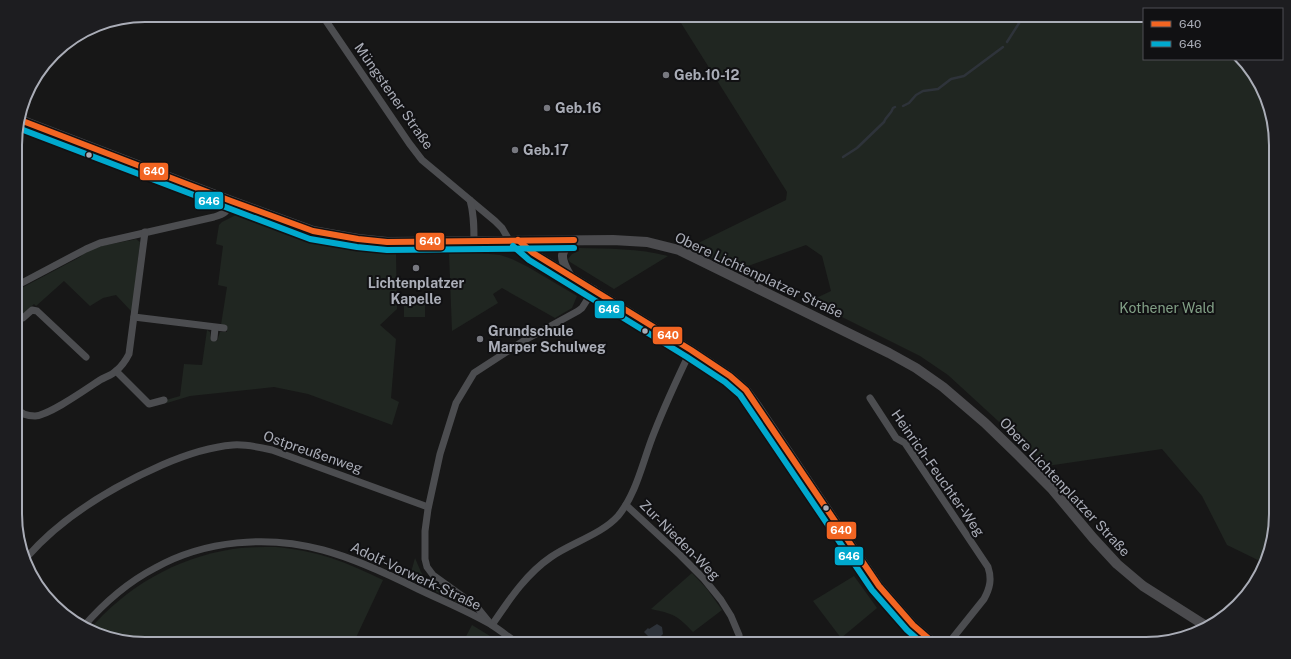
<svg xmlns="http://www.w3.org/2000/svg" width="1291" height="659" font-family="'Public Sans',sans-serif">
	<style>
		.green { fill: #202621 }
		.water { fill: #2e333a }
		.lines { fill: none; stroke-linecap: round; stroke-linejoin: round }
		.stream { stroke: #2e333a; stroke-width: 2.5 }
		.minor { stroke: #4c4d50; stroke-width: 7 }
		.tertiary { stroke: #4c4d50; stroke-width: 9 }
		.secondary { stroke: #4b4b4e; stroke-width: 10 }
		.bus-1-casing { stroke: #111113; stroke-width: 9 }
		.bus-2-casing { stroke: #111113; stroke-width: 9 }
		.bus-1 { stroke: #f26522; stroke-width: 6 }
		.bus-2 { stroke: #00a9ce; stroke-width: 6 }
		.poi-dot { fill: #77787f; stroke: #111113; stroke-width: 1.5 }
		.bus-dot { fill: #aaadb7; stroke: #111113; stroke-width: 1.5 }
		.labels { text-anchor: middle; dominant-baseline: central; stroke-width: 4; stroke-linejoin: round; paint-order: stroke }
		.poi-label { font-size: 14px; font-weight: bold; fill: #aaadb7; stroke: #111113; text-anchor: start }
		.street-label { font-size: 14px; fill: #aaadb7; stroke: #111113 }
		.park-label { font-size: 14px; fill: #82a086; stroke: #111113 }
		.rim { fill: none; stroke: #aaadb7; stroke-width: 2 }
		.line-badge { stroke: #111113; stroke-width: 1.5 }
		.badge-label { font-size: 11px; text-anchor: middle; font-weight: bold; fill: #fff }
	</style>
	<rect width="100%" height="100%" fill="#171717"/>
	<!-- green -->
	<g class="green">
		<polygon points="676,15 1144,15 1144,59 1238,59 1254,73 1275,128 1276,514 1264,563 1227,545 1202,496 1162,449 1047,466 948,375 920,356 810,301 831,291 822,256 806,245 737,270 690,247 786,200 787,192"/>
		<polygon points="238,214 243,214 315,241 336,247 396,254 397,309 380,325 396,339 391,398 399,402 392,425 308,394 274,387 190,396 167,403 166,400 180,396 184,364 202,365 207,330 210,332 211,340 217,341 220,332 227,332 227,326 221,325 227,287 218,285 223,246 216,244 219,225 222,222"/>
		<path d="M 136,239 L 140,242 L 132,312 L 116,295 L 103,298 L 90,306 L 64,281 L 36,306 L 34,304 L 22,315 L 16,301 L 16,291 L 80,257 C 91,245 121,243 136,239 Z"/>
		<path d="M 579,248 C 609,249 638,248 668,256 L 614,289 L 570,262 L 568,259 L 572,254 L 579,251 Z"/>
		<polygon points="468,252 500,255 512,259 528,267 577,296 572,308 555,318 502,288 493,294 498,303 452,331 449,253"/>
		<polygon points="404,299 419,299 419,300 425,300 425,317 404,317"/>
		<path d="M 276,547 C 295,549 313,552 331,558 C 349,564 366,572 383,580 L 353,644 L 145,644 L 88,631 C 126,587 175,558 233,549 C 247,547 262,547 276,547 Z"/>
		<polygon points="415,558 421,572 425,578 461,602 461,604 459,604 417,581 416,579 410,576"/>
		<path d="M 692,573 L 707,589 L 722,610 L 693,632 C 677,615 674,614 651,609 Z"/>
		<polygon points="854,576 877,608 841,638 813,601"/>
		<polygon points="472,625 495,639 492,644 462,644"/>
	</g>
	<!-- water -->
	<polygon class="water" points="657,624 662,627 663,634 661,636 655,636 651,639 644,632 648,628 649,629"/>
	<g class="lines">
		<!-- stream -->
		<g class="stream">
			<polyline points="1007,42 1021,20 1026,15"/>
			<polyline points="903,106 909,103 916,95 923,91 938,89 951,79 964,76 1003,47"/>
			<path d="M 843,157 L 857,148 L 884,122 C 886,116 891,115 893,108 L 895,107"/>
		</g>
		<!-- minor -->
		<g class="minor">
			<polyline points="322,15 409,143 422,160 434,170 495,221 502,228 509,240"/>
			<path d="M 470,200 C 474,214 474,227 474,241"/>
			<path d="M 16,286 L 86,249 L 100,243 L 214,217 C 224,214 228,212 231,201"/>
			<polyline points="16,308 17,318 16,322"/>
			<polyline points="134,317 224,328"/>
			<polyline points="17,318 23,318 32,310 37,311 86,357"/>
			<polyline points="214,338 215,328"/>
			<polyline points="116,371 149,404 164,400"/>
			<path d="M 870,398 L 896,438 L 905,443 L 988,567 C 992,579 990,588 984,599 L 948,644"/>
			<path d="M 16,408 C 22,414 26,416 35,416 C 50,415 86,389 100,380 C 105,377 112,375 116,371 C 122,366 126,360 129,354 L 145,232"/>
			<polyline points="626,505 680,555 704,579 721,600 731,616 739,635"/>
			<path d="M 27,557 C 63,516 112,487 162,465 C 185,455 208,447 233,445 C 246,444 259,447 272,450 L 428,507"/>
			<polyline points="489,622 476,606 433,575 427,567 425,559 425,531 428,509 440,454 456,403 474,373 525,340 578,311 582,308 594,289"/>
			<path d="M 492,625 C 509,600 526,574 551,557 C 571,543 602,534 618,516 C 637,493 643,460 654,433 C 665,405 678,377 691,350"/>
			<path d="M 83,627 C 103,604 128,582 155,568 C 205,540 268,535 323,550 C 356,559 388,574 418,589 C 443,601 468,611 492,625 C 501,631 510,638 519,644"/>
		</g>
		<!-- tertiary -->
		<g class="tertiary">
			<polyline points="518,240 533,253 691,350 730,376 746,390 759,408 879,586 913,625 935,644"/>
			<path d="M 569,274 C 560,258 559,251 574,240"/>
		</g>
		<!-- secondary -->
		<polyline class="secondary" points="20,120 231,201 313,231 358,239 387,242 613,240 647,242 679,250 889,353 916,368 943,387 985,423 1018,455 1052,489 1093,538 1117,564 1143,586 1206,626"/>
		<!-- bus-1 casing -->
		<g class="bus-1-casing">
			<g id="bus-1">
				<polyline points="20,120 231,201 313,231 358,239 387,242 574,240"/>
				<polyline points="518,240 533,253 691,350 730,376 746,390 879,586 913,625 935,644"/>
			</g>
		</g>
		<!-- bus-2 casing -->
		<g class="bus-2-casing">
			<g id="bus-2">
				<polyline points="18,128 228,208 310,239 357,247 387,250 574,248"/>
				<polyline points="513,246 529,260 687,357 725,382 740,395 872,590 907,630 923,644"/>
			</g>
		</g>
		<!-- bus-1 -->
		<use href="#bus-1" class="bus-1"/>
		<!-- bus-2 -->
		<use href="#bus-2" class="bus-2"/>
	</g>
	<!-- markers -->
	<g class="poi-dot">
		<circle cx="666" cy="75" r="4"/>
		<circle cx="547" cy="108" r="4"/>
		<circle cx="515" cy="150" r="4"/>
		<circle cx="416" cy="268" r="4"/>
		<circle cx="480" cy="339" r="4"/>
	</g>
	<g class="bus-dot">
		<circle cx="89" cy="155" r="3.5"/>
		<circle cx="645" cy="331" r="3.5"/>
		<circle cx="826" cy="508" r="3.5"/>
	</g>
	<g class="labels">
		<!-- poi labels -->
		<g class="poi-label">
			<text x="674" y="75">Geb.10-12</text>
			<text x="555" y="108">Geb.16</text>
			<text x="523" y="150">Geb.17</text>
			<text x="416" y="283" text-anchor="middle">Lichtenplatzer<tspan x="416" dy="16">Kapelle</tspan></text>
			<text x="488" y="331">Grundschule<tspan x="488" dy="16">Marper Schulweg</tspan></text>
		</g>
		<!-- street labels -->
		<g class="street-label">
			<text transform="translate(394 96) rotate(55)">Müngstener Straße</text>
			<text transform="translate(759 275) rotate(25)">Obere Lichtenplatzer Straße</text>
			<text transform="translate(313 452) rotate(19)">Ostpreußenweg</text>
			<text transform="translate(938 473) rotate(55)">Heinrich-Feuchter-Weg</text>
			<text transform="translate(1065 487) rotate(47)">Obere Lichtenplatzer Straße</text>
			<text transform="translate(680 540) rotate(45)">Zur-Nieden-Weg</text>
			<text transform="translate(416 576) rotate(25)">Adolf-Vorwerk-Straße</text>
		</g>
		<!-- park labels -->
		<g class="park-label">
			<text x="1167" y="308">Kothener Wald</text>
		</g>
	</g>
	<!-- crop -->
	<path d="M0 0H1291V659H0ZM145 22H1146A123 123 0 0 1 1269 145V514A123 123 0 0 1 1146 637H145A123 123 0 0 1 22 514V145A123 123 0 0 1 145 22Z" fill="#1d1d20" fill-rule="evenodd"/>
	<path class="rim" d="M145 22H1146A123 123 0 0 1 1269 145V514A123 123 0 0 1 1146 637H145A123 123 0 0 1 22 514V145A123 123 0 0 1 145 22Z"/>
	<g class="line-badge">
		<rect x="139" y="162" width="30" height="19" rx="4" fill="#f26522"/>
		<rect x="194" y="191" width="30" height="19" rx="4" fill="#00a9ce"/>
		<rect x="415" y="232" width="30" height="19" rx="4" fill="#f26522"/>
		<rect x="594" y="300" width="31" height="19" rx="4" fill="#00a9ce"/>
		<rect x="652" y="326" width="31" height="19" rx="4" fill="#f26522"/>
		<rect x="826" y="521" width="31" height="19" rx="4" fill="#f26522"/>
		<rect x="834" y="546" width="30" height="20" rx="4" fill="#00a9ce"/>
	</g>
	<g class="badge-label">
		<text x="154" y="175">640</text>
		<text x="209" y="205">646</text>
		<text x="430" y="245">640</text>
		<text x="609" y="313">646</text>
		<text x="668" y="339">640</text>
		<text x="841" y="534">640</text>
		<text x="849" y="560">646</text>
	</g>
	<!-- legend -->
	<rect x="1143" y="8" width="140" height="52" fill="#111113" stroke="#4e4f55"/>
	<rect x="1151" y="21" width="20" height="6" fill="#f26522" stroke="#4e4f55"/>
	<text x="1179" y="28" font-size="12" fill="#aaadb7">640</text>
	<rect x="1151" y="41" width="20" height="6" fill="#00a9ce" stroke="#4e4f55"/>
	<text x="1179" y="48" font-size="12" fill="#aaadb7">646</text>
</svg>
